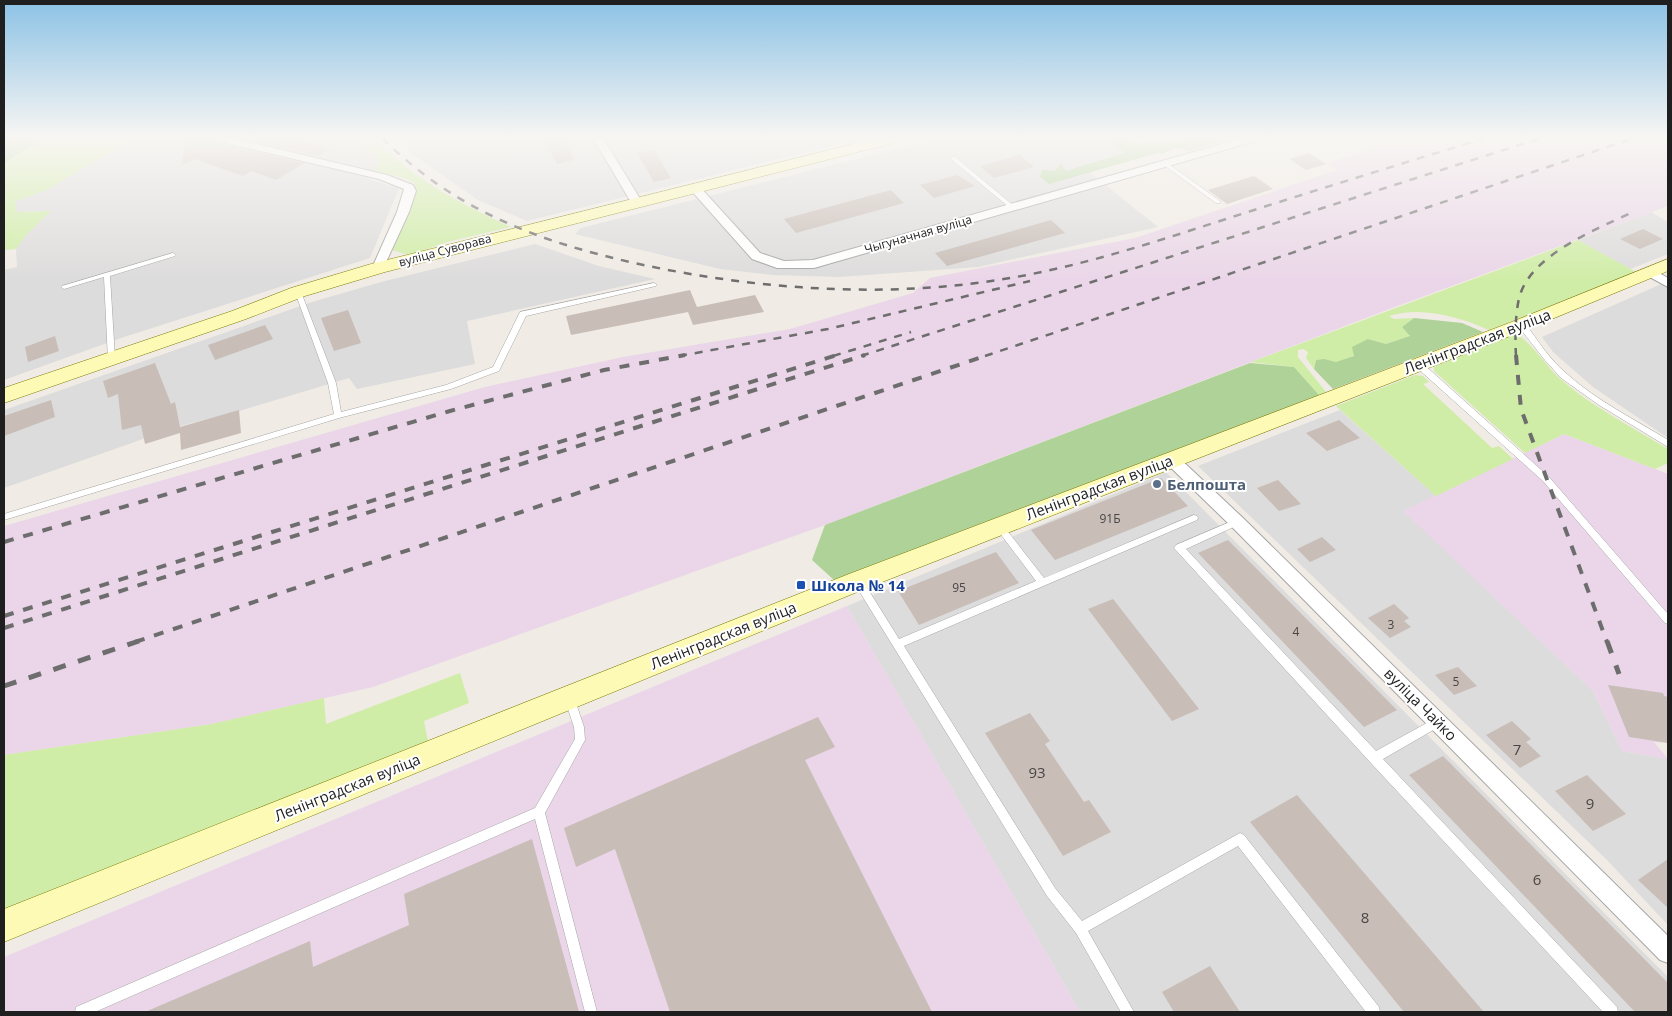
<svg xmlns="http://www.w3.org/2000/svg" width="1672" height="1016" font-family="'Open Sans',sans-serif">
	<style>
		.residential { fill: #dddcdc }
		.industrial { fill: #ead6e8 }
		.grass { fill: #d0eda7 }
		.forest { fill: #aed297 }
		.building { fill: #c8bdb7 }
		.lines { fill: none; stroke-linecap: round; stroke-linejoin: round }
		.lane-casing { stroke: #a6a6a6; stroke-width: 1 }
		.street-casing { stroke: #a6a6a6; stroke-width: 2 }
		.secondary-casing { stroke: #7a7b00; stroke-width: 1 }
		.lane { fill: #fff; fill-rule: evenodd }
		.street { fill: #fff; fill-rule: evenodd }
		.secondary { fill: #fdfab5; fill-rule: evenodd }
		.rail-far2 { stroke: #6d6d6d; stroke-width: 2.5; stroke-dasharray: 8 8; stroke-linecap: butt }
		.rail-far1 { stroke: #6d6d6d; stroke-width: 4; stroke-dasharray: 10 10; stroke-linecap: butt }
		.rail { stroke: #6d6d6d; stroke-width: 5; stroke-dasharray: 13 13; stroke-linecap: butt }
		.service-dot { fill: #5c6f8a; stroke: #fff; stroke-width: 2 }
		.transit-dot { fill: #1a4fb4; stroke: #fff; stroke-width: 2 }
		.labels { text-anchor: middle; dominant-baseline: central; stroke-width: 4; stroke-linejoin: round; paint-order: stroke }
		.far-street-label { font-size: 12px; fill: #1f1f1f; stroke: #fff }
		.number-label { font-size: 12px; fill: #494645 }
		.street-label { font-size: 15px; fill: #1f1f1f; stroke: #fff }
		.service-label { font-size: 15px; font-weight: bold; fill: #4e5e75; stroke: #fff; text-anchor: start }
		.transit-label { font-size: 15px; font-weight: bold; fill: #164399; stroke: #fff; text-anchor: start }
		.near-number-label { font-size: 15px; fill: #494645 }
	</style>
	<rect width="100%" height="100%" fill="#f0ebe4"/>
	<!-- residential -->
	<g class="residential">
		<polygon points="134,138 358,138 380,162 368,179 399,188 370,258 121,338 4,380 4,270 17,267 16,249 26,235 50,211 16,212 16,201 47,190"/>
		<polygon points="400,138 865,138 527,221 478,200 411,153"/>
		<polygon points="941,138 1120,138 1144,156 1089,172 1158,227 978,267 839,277 773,275 720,269 575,234 581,228"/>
		<polygon points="1651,212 1668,222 1668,254 1630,269 1578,240"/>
		<polygon points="535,244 599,266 655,279 467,321 475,364 357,389 349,378 239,411 180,426 4,488 4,410 312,302 381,282"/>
		<polygon points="1668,281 1668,438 1593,387 1553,352 1542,337"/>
		<polygon points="1340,410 1436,496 1404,511 1593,691 1622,751 1668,759 1668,925 1606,859 1198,466"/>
		<polygon points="1166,472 1668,977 1668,1012 1080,1012 847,606"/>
	</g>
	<!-- industrial -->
	<g class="industrial">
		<polygon points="1404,138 1668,138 1668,206 1384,311 825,525 373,687 212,724 4,755 4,526 485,387 623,357 790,329 913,293 930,278 1135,238 1337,170 1326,164"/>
		<polygon points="1564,434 1668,474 1668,743 1654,742 1668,759 1622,751 1593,691 1403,511"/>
		<polygon points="847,606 1080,1012 4,1012 4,957"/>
	</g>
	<!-- grass -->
	<g class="grass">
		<polygon points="43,138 134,138 47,190 16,201 16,212 51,211 26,235 16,249 4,250 4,163"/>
		<path d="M 358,138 L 374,138 C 413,179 461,204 511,227 L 451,241 L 415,253 L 405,254 L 392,250 L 391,247 L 415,191 L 415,184 L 407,179 L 374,170 L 380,162 Z"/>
		<path d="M 1578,240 L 1636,272 L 1489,330 C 1459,317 1422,306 1389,316 L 1394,319 L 1414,318 L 1402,327 L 1410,336 L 1386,344 L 1368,339 C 1359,350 1351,362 1336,362 C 1329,362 1324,359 1316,360 L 1314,369 L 1306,358 L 1308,352 L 1303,349 L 1298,350 L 1298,357 L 1326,392 L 1319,395 L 1294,367 L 1251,362 Z"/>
		<path d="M 1513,334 C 1525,334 1546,365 1556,375 C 1584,402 1634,428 1668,449 L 1668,463 L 1655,469 L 1564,434 L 1525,453 L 1434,371 L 1434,367 Z"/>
		<polygon points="1415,375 1423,376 1429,382 1423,384 1492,448 1499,446 1513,459 1436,496 1336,406"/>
		<polygon points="460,673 469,703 424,721 428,741 4,912 4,755 212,724 324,698 326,724"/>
	</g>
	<!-- forest -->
	<g class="forest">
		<polygon points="4,138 43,138 4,163"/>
		<polygon points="1106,138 1122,138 1140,144 1153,142 1175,143 1181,138 1234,138 1189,151 1176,148 1162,154 1158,153 1049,184 1040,177 1042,170 1055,171 1061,164 1066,171 1124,153"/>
		<polygon points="1414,318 1462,323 1483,332 1333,389 1314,369 1316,360 1324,359 1336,362 1354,356 1352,347 1368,339 1386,344 1410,336 1402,327"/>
		<polygon points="1250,363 1294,367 1319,395 834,580 812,560 825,525"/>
	</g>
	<!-- building -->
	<g class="building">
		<polygon points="186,138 211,138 218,143 305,163 276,180 251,171 243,176 194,159 182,165"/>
		<polygon points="241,138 296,138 330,149 317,156"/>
		<polygon points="543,138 564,138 574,160 557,164"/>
		<polygon points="654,150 671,178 654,182 637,153"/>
		<polygon points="1309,153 1326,164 1306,170 1289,159"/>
		<polygon points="1020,155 1034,167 994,178 980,166"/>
		<polygon points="957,175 975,186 934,198 920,185"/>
		<polygon points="1254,176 1273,189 1227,204 1208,190"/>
		<polygon points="891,190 904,203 796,233 784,219"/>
		<polygon points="1051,220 1065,233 947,266 935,253"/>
		<polygon points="1643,229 1663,239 1640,249 1620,239"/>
		<polygon points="690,290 697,307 755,295 764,312 693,325 688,312 571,335 566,316"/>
		<polygon points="348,310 361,343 334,351 321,318"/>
		<polygon points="265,325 273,339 215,360 208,345"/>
		<polygon points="55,336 59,351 28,362 25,347"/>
		<polygon points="155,363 171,404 175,402 180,427 239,410 241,433 181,450 180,433 145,444 141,425 122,430 118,394 108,398 103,381"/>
		<polygon points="51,400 55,417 4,436 4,416"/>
		<polygon points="1339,420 1360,438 1327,451 1306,433"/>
		<polygon points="1161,478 1188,506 1055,560 1031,530"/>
		<polygon points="1278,480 1301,504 1279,511 1257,488"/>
		<polygon points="1322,537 1336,550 1310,562 1297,549"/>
		<polygon points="1228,540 1397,710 1364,727 1198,553"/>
		<polygon points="996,552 1019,583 919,625 898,591"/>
		<polygon points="1113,599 1199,709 1172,721 1088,609"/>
		<polygon points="1394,604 1409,618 1404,621 1411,627 1390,638 1368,618"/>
		<polygon points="1458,667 1477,686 1454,695 1435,675"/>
		<polygon points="1608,685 1663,693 1664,696 1668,697 1668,743 1629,737"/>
		<polygon points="1030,713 1050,741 1045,744 1084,802 1089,800 1111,832 1063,856 985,733"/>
		<polygon points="818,717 835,747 805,760 932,1012 670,1012 615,849 576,867 564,828"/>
		<polygon points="1512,721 1531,739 1526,742 1541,756 1520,768 1486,735"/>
		<polygon points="1443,756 1668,983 1668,1012 1635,1012 1409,775"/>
		<polygon points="1587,775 1626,814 1593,831 1555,791"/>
		<polygon points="1297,795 1484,1012 1404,1012 1250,822"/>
		<polygon points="532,839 579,1012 145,1012 310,941 313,967 409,925 404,894"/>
		<polygon points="1668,859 1668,908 1638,880"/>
		<polygon points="1210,966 1240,1012 1174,1012 1162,992"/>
	</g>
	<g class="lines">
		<!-- lane casing -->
		<g class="lane-casing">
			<g id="lane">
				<polygon points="951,157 955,157 1014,206 1014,208 1010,208 951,159"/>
				<polygon points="1165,164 1169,164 1220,201 1220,203 1216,203 1165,166"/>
				<polygon points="173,253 176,255 175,256 110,276 115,358 111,360 108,360 104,277 64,289 61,287 62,286"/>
				<polygon points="654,283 657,285 656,286 526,316 499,371 451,389 339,418 4,520 4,514 334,414 328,383 295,292 296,291 300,291 301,292 336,383 341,412 446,385 493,367 520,312"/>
				<path d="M 1519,323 L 1525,323 C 1538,341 1550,360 1567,374 C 1597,401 1634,419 1668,440 L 1668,447 L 1599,405 L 1561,378 L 1544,359 L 1519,327 Z"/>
				<polygon points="1415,362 1421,362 1549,477 1668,614 1668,624 1665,623 1543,481 1415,366 1414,364"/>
				<polygon points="1194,515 1197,516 1198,518 1197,520 904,646 1055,888 1082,921 1240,833 1244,835 1379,1007 1380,1012 1366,1012 1238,846 1088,931 1134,1012 1121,1012 1076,933 1047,896 853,581 855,578 858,577 861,578 899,639 1036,581 996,528 995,526 996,524 1002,524 1044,578"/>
				<polygon points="1237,519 1240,520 1241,522 1240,524 1186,549 1376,751 1434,719 1438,717 1442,719 1443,722 1442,725 1383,759 1617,1007 1618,1012 1603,1012 1370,762 1174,548 1176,545"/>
				<polygon points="569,692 573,694 584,727 585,740 545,813 597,1012 585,1012 535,819 95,1012 75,1012 76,1007 535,808 575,739 574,727 564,697 565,694"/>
			</g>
		</g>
		<!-- street casing -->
		<g class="street-casing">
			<g id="street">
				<polygon points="213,138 232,138 387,175 413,185 416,191 409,212 382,271 378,272 372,268 397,212 404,189 379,179 218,141"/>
				<polygon points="593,138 603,138 642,202 640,204 632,204"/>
				<polygon points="1243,138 1260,138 1259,140 814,268 777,268 752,259 689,188 691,186 699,186 760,253 784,261 813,260"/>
				<polygon points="1650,268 1668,278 1668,287 1646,275 1644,272"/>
				<polygon points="1171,453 1176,455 1243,518 1668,936 1668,963 1660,960 1231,526 1166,463 1163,459 1166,455"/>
			</g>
		</g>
		<!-- secondary casing -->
		<g class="secondary-casing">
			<g id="secondary">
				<polygon points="877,138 904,138 901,141 385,272 305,296 246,319 4,403 4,388 232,311 291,288 371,264"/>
				<polygon points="1668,259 1668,271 1523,331 867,588 4,942 4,909 849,574 1509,323"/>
			</g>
		</g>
		<!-- lane -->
		<use href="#lane" class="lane"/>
		<!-- street -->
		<use href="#street" class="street"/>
		<!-- secondary -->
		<use href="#secondary" class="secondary"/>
		<!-- rail-far2 -->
		<g class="rail-far2">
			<path d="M 382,138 C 456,211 539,242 639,264 C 759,290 889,299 1010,278 C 1093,264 1172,236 1251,211 C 1329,186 1407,162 1485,138"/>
			<polyline points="679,356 828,329 1030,281"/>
			<polyline points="833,356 911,332"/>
			<polyline points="861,356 1541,138"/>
			<polyline points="985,356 1634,138"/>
			<path d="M 1516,356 C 1515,340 1515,311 1520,295 C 1532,255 1596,229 1631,213"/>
		</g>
		<!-- rail-far1 -->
		<g class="rail-far1">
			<polyline points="1516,355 1521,409 1607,642"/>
			<polyline points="4,542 450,411 604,370 685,355"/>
			<polyline points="4,616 837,355"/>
			<polyline points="4,628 865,355"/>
			<polyline points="135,642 988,355"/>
		</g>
		<!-- rail -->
		<g class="rail">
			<polyline points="1607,641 1619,674"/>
			<polyline points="4,686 139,641"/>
		</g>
	</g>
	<!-- sky -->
	<linearGradient id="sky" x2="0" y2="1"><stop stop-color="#8cc2e5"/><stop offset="0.49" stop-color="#f8f6f3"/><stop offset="1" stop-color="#f8f6f3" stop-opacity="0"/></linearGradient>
	<rect width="1672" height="280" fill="url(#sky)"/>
	<!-- markers -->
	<circle class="service-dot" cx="1157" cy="484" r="5"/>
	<rect class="transit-dot" x="796" y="580" width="10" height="10" rx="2.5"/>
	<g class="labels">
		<!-- far-street labels -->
		<g class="far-street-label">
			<text transform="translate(918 234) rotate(-16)">Чыгуначная вуліца</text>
			<text transform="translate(445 250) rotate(-15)">вуліца Суворава</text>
		</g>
		<!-- number labels -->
		<g class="number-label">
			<text x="1110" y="518">91Б</text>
			<text x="959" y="587">95</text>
			<text x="1391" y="624">3</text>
			<text x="1296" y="631">4</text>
			<text x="1456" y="681">5</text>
		</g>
		<!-- street labels -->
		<g class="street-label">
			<text transform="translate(1477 341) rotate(-21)">Ленінградская вуліца</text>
			<text transform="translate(1099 487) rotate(-21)">Ленінградская вуліца</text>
			<text transform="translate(723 635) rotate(-22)">Ленінградская вуліца</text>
			<text transform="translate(1421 704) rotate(45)">вуліца Чайко</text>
			<text transform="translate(347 787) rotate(-22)">Ленінградская вуліца</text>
		</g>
		<!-- service labels -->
		<g class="service-label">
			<text x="1167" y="484">Белпошта</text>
		</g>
		<!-- transit labels -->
		<g class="transit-label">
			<text x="811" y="585">Школа № 14</text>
		</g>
		<!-- near-number labels -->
		<g class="near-number-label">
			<text x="1517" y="749">7</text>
			<text x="1037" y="772">93</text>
			<text x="1590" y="803">9</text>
			<text x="1537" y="879">6</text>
			<text x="1365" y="917">8</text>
		</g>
	</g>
	<!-- border -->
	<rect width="1672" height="1016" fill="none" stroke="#1f1f1f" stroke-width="10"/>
</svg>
